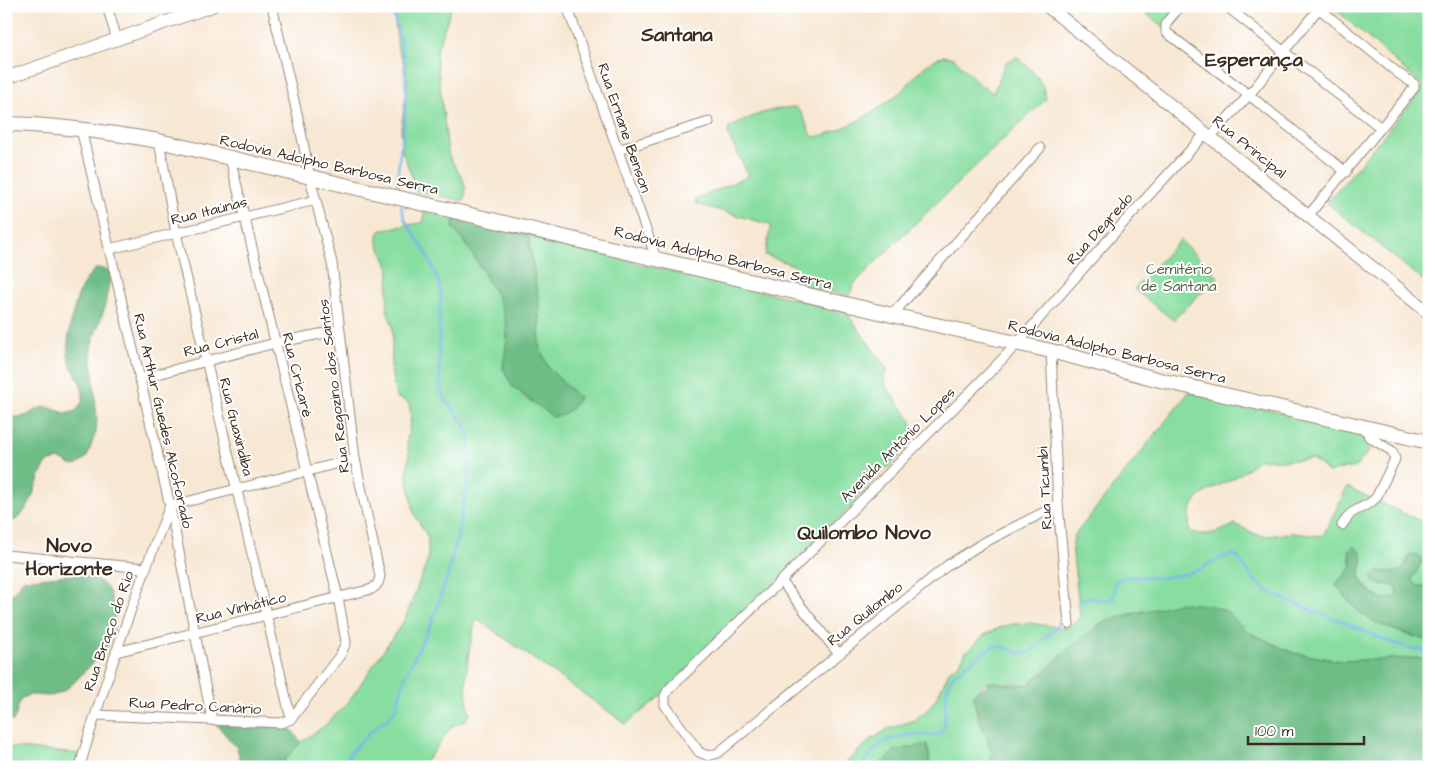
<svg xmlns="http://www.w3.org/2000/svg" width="1435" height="773" font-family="'Architects Daughter',sans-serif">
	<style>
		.green { fill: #88dea0; stroke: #62845f }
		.forest { fill: #6ebd86; stroke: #547452 }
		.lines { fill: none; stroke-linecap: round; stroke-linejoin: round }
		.stream { stroke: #7ab6ec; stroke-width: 2.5 }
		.street-casing { stroke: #998878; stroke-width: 11 }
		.secondary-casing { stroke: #998878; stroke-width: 14 }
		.primary-casing { stroke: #998878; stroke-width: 16 }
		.street { stroke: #fff; stroke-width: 9 }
		.secondary { stroke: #fff; stroke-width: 12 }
		.primary { stroke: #fff; stroke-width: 14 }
		.labels { text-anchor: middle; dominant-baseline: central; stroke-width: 4; stroke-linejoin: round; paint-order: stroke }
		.street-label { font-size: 15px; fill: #3b2a1e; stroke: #fff }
		.park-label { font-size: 15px; fill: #526045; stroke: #fff }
		.district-label { font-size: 20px; font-weight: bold; fill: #3b2a1e; stroke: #fff }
	</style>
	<rect width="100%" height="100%" fill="#fff"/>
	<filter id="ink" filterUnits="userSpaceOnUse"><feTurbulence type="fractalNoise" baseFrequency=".02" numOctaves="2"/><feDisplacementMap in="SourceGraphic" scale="10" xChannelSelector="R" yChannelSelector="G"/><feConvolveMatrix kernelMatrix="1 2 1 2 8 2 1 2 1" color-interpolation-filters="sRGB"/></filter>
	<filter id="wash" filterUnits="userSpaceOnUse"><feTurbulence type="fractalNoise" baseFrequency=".0096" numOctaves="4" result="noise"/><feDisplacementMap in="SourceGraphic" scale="20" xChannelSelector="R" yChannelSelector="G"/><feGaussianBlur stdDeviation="1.12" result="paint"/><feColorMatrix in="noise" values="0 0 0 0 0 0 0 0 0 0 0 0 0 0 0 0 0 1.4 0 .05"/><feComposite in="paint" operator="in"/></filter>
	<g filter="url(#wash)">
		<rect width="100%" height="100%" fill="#f7e7d3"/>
		<!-- green -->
		<g class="green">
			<path d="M 393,6 L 452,6 L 436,53 L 448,153 C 455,172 470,178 464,201 L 414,191 L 412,177 L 402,150 L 401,128 L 408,81 L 405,63 L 398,50 Z"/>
			<polygon points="1136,6 1190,6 1169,31"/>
			<polygon points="1329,6 1429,6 1429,285 1327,203 1422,90 1422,85 1342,15"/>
			<path d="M 943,56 L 954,58 L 979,84 L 993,93 L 1006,62 L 1017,57 C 1032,70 1043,79 1046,99 L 902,236 L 854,284 L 849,296 L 790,283 L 796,266 L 765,255 L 771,225 L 697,204 L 694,200 L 749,176 L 728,135 L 729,128 C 750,116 772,108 796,107 C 806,117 805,125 813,137 C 837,135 881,109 899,93 C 915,79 922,63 943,56 Z"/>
			<path d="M 424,212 L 454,218 L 453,228 C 474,253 499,290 506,322 C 509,337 505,353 503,369 L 524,397 L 541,407 L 553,417 L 578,397 L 549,369 L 539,347 L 539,305 L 528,235 L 597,250 L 643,265 L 845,310 L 888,371 L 884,375 L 886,387 L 911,420 L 912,437 L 906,450 L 856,498 L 854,504 L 656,700 L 626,724 L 476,618 C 469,651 461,681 470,714 L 465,721 L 452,726 L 431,755 L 419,767 L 281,767 L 284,761 L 301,742 L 323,727 L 347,704 L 405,619 L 428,560 L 428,538 L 414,513 L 407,476 L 409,453 L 407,442 L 411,416 L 409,403 L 396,397 L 391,369 L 393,327 L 387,310 L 389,268 L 378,244 L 378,236 L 380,231 C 394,226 409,226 424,222 Z"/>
			<polygon points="1180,240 1218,277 1173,320 1134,289"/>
			<path d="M 1189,392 L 1373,433 L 1369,450 L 1359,464 L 1353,468 L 1345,468 L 1328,473 L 1319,464 L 1312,459 L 1284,461 L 1260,459 C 1251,465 1243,473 1234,478 C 1208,492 1185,495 1190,531 C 1205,538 1221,532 1235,524 L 1255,534 L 1265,536 L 1292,533 L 1323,536 L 1347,487 L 1416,519 L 1429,522 L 1429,583 L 1421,587 L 1415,584 L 1412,579 L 1418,569 L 1406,566 C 1399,573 1393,573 1383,571 L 1379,584 L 1392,585 L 1397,588 L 1398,594 L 1394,598 L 1382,599 C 1373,594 1359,584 1360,572 C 1361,568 1362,564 1363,560 L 1349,556 L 1352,567 L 1335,585 C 1343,591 1347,601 1355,608 C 1374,626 1404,633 1429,641 L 1429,660 L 1422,658 L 1341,661 L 1293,653 L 1248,632 L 1227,611 L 1142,611 L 1112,619 L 1100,624 L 1028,684 C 1015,686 996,680 987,683 C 982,685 978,691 974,694 C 975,701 975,708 977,714 C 982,731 999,749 989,767 L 930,767 L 929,750 L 882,762 L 878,767 L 841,767 L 872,739 L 888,729 L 914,720 L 925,712 L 936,699 L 950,670 L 960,663 L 966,652 L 984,635 L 999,628 L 1012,624 L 1029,623 L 1066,628 L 1077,621 L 1080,615 L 1072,547 L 1074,536 Z"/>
			<polygon points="6,747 80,754 77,767 6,767"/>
		</g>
		<!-- forest -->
		<g class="forest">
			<path d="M 454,218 L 528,235 L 539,305 L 539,347 L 549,369 L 579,397 C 574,409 565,415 553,417 L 512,386 L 503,368 L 507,337 L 506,322 L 498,298 L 466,243 L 453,228 Z"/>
			<path d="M 98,268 L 110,271 L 112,278 L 109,284 L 104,310 L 91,346 L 97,420 L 96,432 L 87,457 L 77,465 L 71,465 L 60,459 L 49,461 C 35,476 36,499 22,514 C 18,519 12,522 6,526 L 6,417 C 12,417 19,418 25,416 C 32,413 38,407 46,407 C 55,408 67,417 75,411 C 96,394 70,373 68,355 C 66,335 77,277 98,268 Z"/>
			<path d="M 1353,546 C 1370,555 1358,564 1360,577 C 1362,587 1374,595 1382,599 L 1394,598 L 1398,594 L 1397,588 L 1392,585 L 1373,582 L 1372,576 L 1377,572 C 1397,570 1401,579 1409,555 L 1416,554 L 1421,557 L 1421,563 L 1412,579 L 1415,584 L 1421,587 L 1429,583 L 1429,641 C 1404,632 1374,627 1355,608 C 1347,601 1343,591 1335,585 L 1352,567 L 1349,550 Z"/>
			<path d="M 67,575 C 81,574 101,577 108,590 C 112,598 114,608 114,617 C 114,644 105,651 87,669 C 77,679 68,691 54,695 C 45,698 32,692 24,697 C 15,703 19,714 13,721 L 6,721 L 6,596 L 12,595 L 23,580 Z"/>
			<polygon points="1180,603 1208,605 1227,611 1248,632 1293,653 1341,661 1422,658 1429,660 1429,767 989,767 992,753 974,701 974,694 992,682 1018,686 1028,684 1050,668 1060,656 1100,624 1112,619"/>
			<polygon points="216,724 281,726 291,729 301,742 284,761 281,767 242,767 237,748"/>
			<polygon points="927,744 930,767 878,767 894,751"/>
		</g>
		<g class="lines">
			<!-- stream -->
			<g class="stream">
				<path d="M 391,6 C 403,42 408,80 405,117 C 403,139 398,161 397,183"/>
				<path d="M 1078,603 C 1081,601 1086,598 1090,598 C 1096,596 1101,602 1110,601 L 1115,594 L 1115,581 C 1129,574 1142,578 1157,578 C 1169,577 1180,575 1192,572 C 1206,569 1220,554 1235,555 C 1246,564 1249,579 1262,587 C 1287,603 1318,612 1346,623 C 1372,634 1400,649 1429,651"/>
				<polyline points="349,767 348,758 349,754 368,734 388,718 396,708 406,674 432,622 448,574 458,534 468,480 470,452 469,433 464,423 447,402 440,389 439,326 441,295 439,282 425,251 405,220 401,206"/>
				<path d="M 861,767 C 877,742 892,734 921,735 C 927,735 935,737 940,733 C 951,723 938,688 957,672 C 964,667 989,647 995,646 C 1003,645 1009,649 1016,652 C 1030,658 1036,646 1044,638 C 1048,635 1053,633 1056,628 C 1058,624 1059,619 1062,614"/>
			</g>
		</g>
	</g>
	<g filter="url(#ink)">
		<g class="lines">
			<!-- street casing -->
			<g class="street-casing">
				<g id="street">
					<polyline points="107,6 117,40"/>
					<polyline points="567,6 656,258"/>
					<polyline points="1180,6 1166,23 1166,32 1249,95 1346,172"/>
					<polyline points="1226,6 1381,128"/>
					<polyline points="81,129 170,506 212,720"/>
					<polyline points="1211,136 1249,95 1319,8"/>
					<polyline points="159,141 176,233 291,719"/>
					<polyline points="618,150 709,122"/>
					<polyline points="1307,217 1414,88 1414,84 1399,74 1316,6"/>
					<polyline points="109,249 316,200"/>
					<polyline points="892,315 1040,148"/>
					<polyline points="1051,351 1058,505 1069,624"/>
					<polyline points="139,379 275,343 340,330"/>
					<polyline points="1058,505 983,543 948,565 718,753 708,756 699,752 665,705 665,696 668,690 781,581 986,376 1016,345 1117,230 1206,133"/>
					<polyline points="1342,525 1351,513 1370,503 1376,498 1395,459 1392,451 1369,437 1366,427"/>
					<polyline points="6,555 145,568"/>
					<polyline points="781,581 838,653"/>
					<path d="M 116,652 L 372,589 C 378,585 379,582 380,576 L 355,459 L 332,263 L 310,178 L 299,122 L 272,6"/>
					<polyline points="96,715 281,723 291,719 341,654 346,642 338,597 230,158"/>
					<path d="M 80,767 C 87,739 96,713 105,686 C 125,625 146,565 170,506 L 355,459"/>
				</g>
			</g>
			<!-- secondary casing -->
			<g class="secondary-casing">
				<g id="secondary">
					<path d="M 1047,6 C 1175,108 1301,211 1429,313"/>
					<polyline points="6,78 212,6"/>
				</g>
			</g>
			<!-- primary casing -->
			<g class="primary-casing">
				<path id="primary" d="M 6,124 C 58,125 108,132 159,141 L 892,315 L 1051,351 L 1160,380 L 1429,442"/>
			</g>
			<!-- street -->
			<use href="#street" class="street"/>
			<!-- secondary -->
			<use href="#secondary" class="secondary"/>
			<!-- primary -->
			<use href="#primary" class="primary"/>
		</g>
	</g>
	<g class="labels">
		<!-- street labels -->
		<g class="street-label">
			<text transform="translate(624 128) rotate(71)">Rua Ernane Benson</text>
			<text transform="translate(1249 147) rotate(39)">Rua Principal</text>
			<text transform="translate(329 165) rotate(13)">Rodovia Adolpho Barbosa Serra</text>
			<text transform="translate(209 211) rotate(-14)">Rua Itaúnas</text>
			<text transform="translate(1100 229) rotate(-48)">Rua Degredo</text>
			<text transform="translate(723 258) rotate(14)">Rodovia Adolpho Barbosa Serra</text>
			<text transform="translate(221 343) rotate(-14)">Rua Cristal</text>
			<text transform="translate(1117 352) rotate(14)">Rodovia Adolpho Barbosa Serra</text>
			<text transform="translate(297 375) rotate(76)">Rua Cricaré</text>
			<text transform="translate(334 386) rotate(-97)">Rua Regozino dos Santos</text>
			<text transform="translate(163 421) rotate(77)">Rua Arthur Guedes Alcoforado</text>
			<text transform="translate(236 427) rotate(76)">Rua Guaxindiba</text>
			<text transform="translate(898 445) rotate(-45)">Avenida Antônio Lopes</text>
			<text transform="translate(1045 488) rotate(-93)">Rua Ticumbi</text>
			<text transform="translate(241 608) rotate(-14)">Rua Vinhático</text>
			<text transform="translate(865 614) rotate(-39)">Rua Quilombo</text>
			<text transform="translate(109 631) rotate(-71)">Rua Braço do Rio</text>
			<text transform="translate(195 706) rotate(3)">Rua Pedro Canário</text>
		</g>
		<!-- park labels -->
		<g class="park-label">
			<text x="1179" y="269">Cemitério<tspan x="1179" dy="17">de Santana</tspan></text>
		</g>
		<!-- district labels -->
		<g class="district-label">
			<text x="677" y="35">Santana</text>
			<text x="1254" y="60">Esperança</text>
			<text x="864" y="533">Quilombo Novo</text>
			<text x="69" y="546">Novo<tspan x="69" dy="23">Horizonte</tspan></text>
		</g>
	</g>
	<!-- margin -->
	<rect width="1435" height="773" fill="none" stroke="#fff" stroke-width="25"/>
	<!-- scale -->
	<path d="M1248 736v8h116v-8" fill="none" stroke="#3b2a1e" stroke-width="2.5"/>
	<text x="1255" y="736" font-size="15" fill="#3b2a1e" stroke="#ffffff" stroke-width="4" paint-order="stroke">100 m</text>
</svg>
